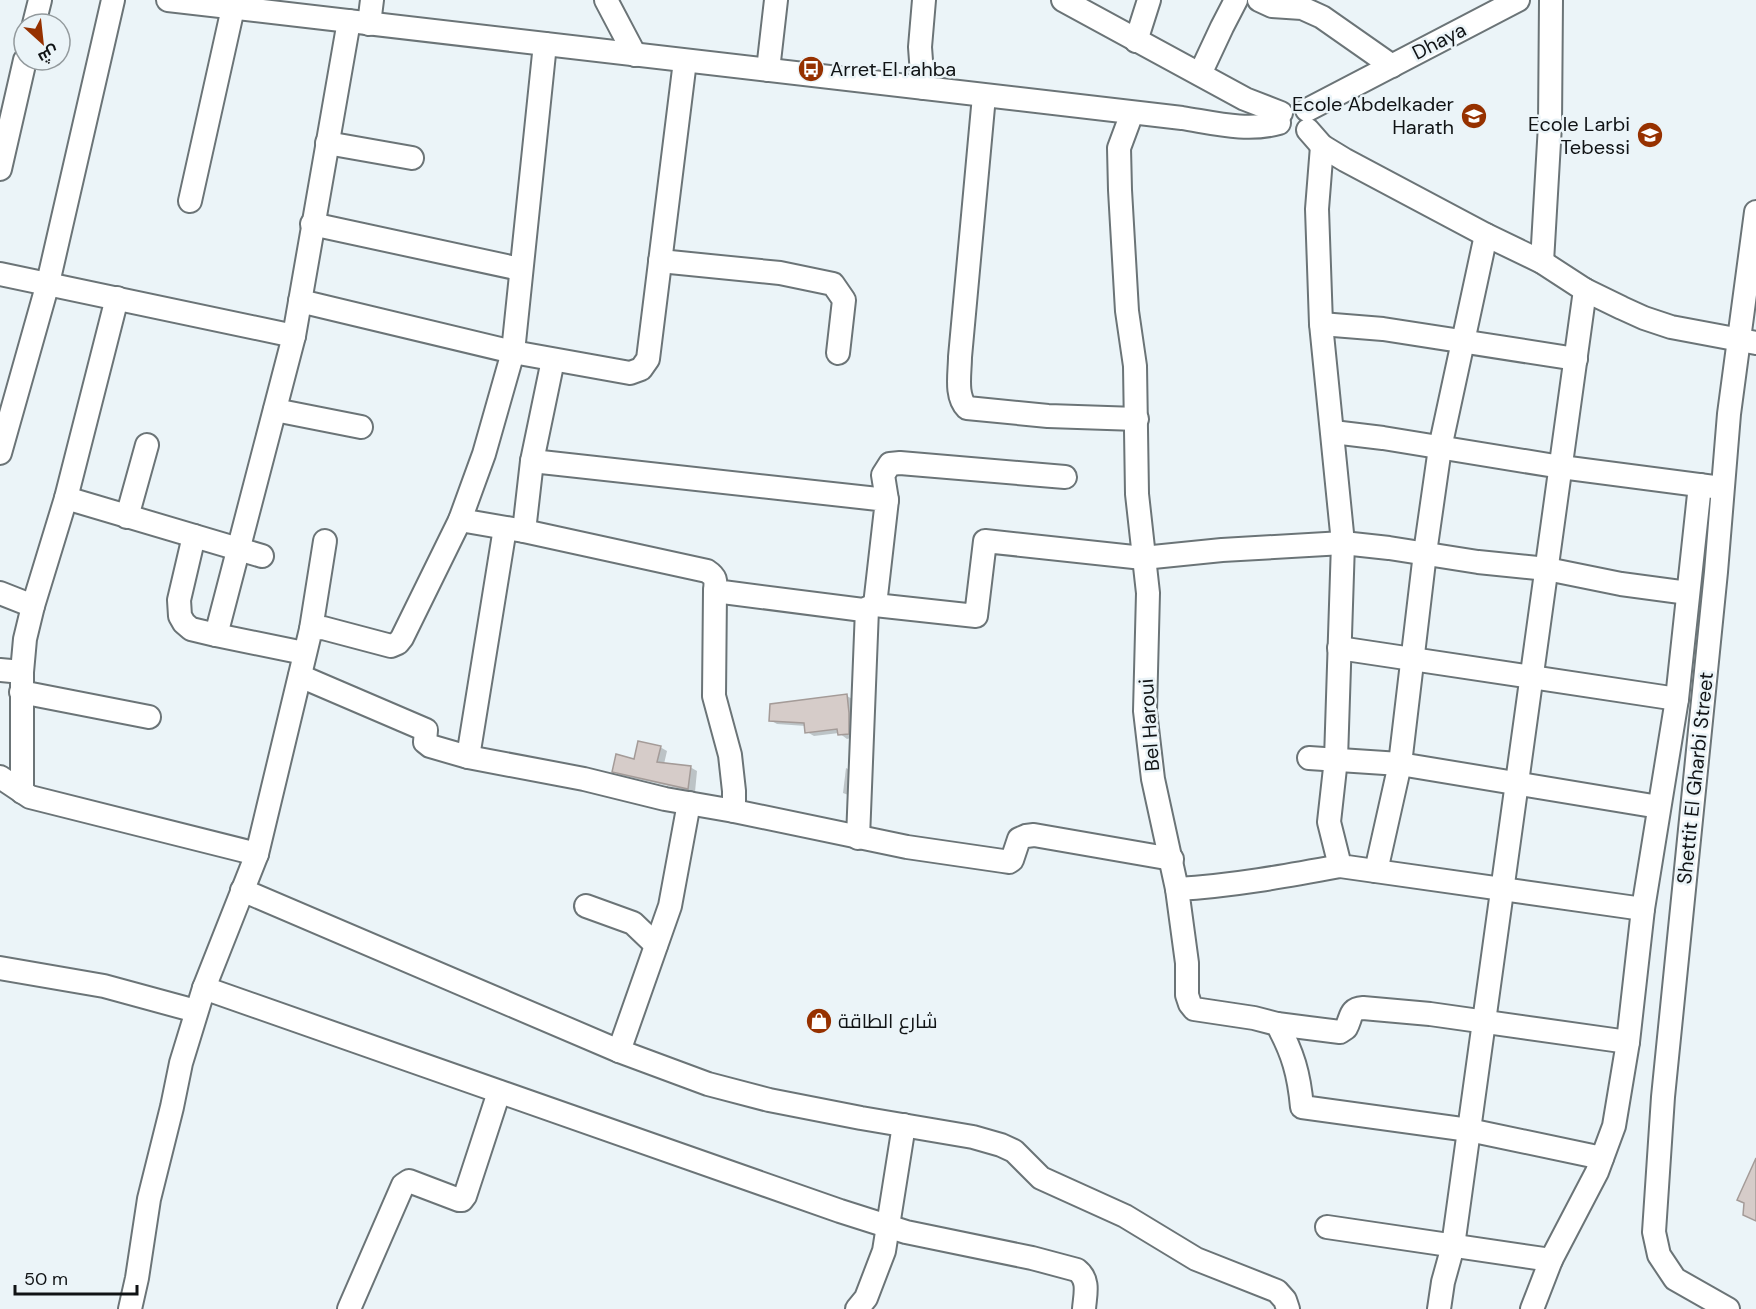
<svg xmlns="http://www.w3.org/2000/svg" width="1756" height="1309" font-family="'DM Sans',Cairo,sans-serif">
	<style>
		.shadow { fill: #0003 }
		.building { fill: #d6ccc9; stroke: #a49b98; stroke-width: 1.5 }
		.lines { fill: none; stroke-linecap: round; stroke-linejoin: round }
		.minor-casing { stroke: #6b7477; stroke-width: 26 }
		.minor { stroke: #fff; stroke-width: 22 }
		.labels { text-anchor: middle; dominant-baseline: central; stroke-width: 5; stroke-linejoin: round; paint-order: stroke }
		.street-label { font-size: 20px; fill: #101315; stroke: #ebf4f8 }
		.poi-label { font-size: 20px; fill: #101315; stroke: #ebf4f8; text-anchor: start }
	</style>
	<rect width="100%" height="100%" fill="#ebf4f8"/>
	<!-- shadow -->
	<g class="shadow">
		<polygon points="847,696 854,700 855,737 847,739 839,733 814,736 807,732 806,726 777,724 770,720"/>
		<polygon points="660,747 667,751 664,764 690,767 697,771 695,792 620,775 614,771"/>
		<polygon points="846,768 852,771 851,796 843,793"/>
	</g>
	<!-- building -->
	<g class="building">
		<polygon points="847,694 849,713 849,734 838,735 837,729 805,733 804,723 769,721 770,704"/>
		<polygon points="638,741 661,746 657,762 691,766 688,789 612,772 616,754 634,759"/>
		<polygon points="1756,1158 1756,1221 1743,1215 1744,1203 1737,1200"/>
	</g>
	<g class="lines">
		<!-- minor casing -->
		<g class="minor-casing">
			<g id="minor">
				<path d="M 168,0 L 1182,118 C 1214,123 1247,132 1279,123"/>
				<polyline points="606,0 635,55"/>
				<polyline points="1063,0 1245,99 1281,113"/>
				<polyline points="1259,0 1272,6 1302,8 1322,17 1392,66"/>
				<polyline points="34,24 40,0"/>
				<polyline points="369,24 372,0"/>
				<polyline points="1136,41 1149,0"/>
				<polyline points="768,70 776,0"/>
				<polyline points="1200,74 1222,27 1236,0"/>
				<polyline points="923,88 920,47 924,0"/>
				<path d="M 984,96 L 960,357 C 960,373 955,396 967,408 L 1048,416 L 1137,419"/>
				<polyline points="1307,110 1518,0"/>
				<polyline points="1132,113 1119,148 1120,190 1127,311 1135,366 1137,494 1148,593 1145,711 1153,779 1177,889"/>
				<polyline points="1308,130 1322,146 1345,160 1486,235 1542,262 1585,290 1622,308 1644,318 1671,327 1756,343"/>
				<polyline points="327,143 412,158"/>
				<polyline points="1322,146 1317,209 1321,324 1343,543 1336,759 1329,822 1340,866 1643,909"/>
				<polyline points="0,169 25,60"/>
				<polyline points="190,201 233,8"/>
				<polyline points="312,224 520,269"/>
				<polyline points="660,261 780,273 833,284 844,300 838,353"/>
				<polyline points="1542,262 1550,125 1551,0"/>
				<polyline points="0,274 294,336"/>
				<polyline points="300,301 513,352 630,373 641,369 648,359 685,61"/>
				<polyline points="1321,324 1383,329 1576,359"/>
				<polyline points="275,410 361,427"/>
				<polyline points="1333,432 1383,438 1561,467 1714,487"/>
				<polyline points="0,453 48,283 113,0"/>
				<polyline points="532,461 553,360"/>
				<polyline points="66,498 262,556"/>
				<polyline points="887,500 883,475 890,464 900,463 1065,477"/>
				<polyline points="127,517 147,445"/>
				<path d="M 460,520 L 524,531 L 707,571 C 716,577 716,580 715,591 L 863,610 L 875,605"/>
				<polyline points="524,531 532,461 887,500 875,605 976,616 985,541 1143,558 1222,550 1343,543 1389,548 1478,562 1547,569 1621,584 1688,593"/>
				<polyline points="194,536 179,600 180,616 184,623 191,629 216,635 304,653"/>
				<polyline points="715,591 714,696 730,755 734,791 734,811"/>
				<polyline points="0,593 33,606"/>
				<polyline points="311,629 325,541"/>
				<polyline points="216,635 294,336 349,21"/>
				<polyline points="1339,648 1677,699"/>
				<polyline points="0,670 22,672"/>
				<polyline points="300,676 426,730 425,742 430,746 468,757 584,779 665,799 734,811 907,847 1003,861 1009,862 1012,860 1019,839 1026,836 1034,835 1172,859"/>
				<polyline points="21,692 149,717"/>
				<polyline points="468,757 505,528"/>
				<polyline points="1309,758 1400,764 1659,807"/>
				<polyline points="0,777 30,797 257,854"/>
				<polyline points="22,792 22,672 25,639 33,606 66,498 117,298"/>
				<polyline points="858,838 867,609"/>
				<path d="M 1340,866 C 1286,876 1232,886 1177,889 L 1187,963 L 1187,995 L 1190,1004 L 1194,1009 L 1254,1018 L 1277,1024 C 1293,1053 1299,1074 1302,1107 L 1469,1130 L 1602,1158"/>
				<polyline points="1376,871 1400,764 1425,553 1440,448 1486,235"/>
				<polyline points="242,890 619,1051 708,1084 769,1100 861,1118 973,1137 1001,1145 1014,1151 1041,1178 1125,1216 1196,1259 1277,1291 1285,1300 1288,1309"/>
				<polyline points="586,906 633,923 656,945"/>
				<polyline points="0,968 104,986 196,1011"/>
				<path d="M 204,988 L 840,1211 L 906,1232 L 1032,1258 L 1077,1270 C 1090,1280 1085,1295 1084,1309"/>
				<path d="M 1277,1024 L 1340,1032 L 1346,1028 C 1352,1017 1349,1009 1363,1008 L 1430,1014 L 1628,1042"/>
				<polyline points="619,1051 670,906 689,803"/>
				<polyline points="1327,1227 1551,1260"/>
				<polyline points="130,1309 137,1278 149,1199 172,1107 181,1063 204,988 257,854 311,629 323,628 391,646 398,643 402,638 460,520 484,454 513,352 545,44"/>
				<polyline points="349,1309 403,1185 409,1181 459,1200 462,1200 465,1196 499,1092"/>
				<polyline points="857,1309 866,1298 884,1251 904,1125"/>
				<polyline points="1439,1309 1443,1282 1453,1246 1585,290"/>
				<polyline points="1532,1309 1551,1260 1597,1172 1614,1126 1628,1042 1643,909 1677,699 1700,485"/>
				<polyline points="1728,1309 1675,1279 1659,1255 1654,1232 1663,1097 1716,572 1729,414 1756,212"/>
			</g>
		</g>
		<!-- minor -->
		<use href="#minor" class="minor"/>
	</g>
	<!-- icons -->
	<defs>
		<g id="bus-disc" transform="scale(1.35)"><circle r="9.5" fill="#963100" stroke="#ebf4f8"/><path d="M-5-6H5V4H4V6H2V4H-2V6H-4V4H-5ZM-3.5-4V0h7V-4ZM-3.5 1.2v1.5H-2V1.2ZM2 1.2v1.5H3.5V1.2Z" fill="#fff"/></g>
		<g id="school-disc" transform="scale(1.35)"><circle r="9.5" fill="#963100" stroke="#ebf4f8"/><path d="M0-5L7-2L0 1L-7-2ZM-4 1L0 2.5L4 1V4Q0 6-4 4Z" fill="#fff"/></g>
		<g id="shop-disc" transform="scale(1.35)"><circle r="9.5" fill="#963100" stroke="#ebf4f8"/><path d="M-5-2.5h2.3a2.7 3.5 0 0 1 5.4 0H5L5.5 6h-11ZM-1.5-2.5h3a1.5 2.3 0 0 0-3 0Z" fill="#fff"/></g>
	</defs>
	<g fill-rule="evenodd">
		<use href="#bus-disc" x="811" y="69"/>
		<use href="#school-disc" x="1474" y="116"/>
		<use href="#school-disc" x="1650" y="135"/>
		<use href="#shop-disc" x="819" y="1021"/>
	</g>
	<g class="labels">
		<!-- street labels -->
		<g class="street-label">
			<text transform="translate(1439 41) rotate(-27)">Dhaya</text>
			<text transform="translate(1149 725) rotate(-94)">Bel Haroui</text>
			<text transform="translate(1695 778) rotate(-84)">Shettit El Gharbi Street</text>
		</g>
		<!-- poi labels -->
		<g class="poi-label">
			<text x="830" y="69">Arret El rahba</text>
			<text x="1454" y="104" text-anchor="end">Ecole Abdelkader<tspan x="1454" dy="23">Harath</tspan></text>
			<text x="1630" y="124" text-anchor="end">Ecole Larbi<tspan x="1630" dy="23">Tebessi</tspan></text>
			<text x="838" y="1021">شارع الطاقة</text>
		</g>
	</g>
	<!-- north arrow -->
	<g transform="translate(42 42) rotate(153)"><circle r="28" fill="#ebf4f8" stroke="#939a9d" stroke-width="1.5"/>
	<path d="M0-4.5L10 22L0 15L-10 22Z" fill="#963100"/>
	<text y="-9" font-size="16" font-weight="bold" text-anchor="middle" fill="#101315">ش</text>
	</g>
	<!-- scale -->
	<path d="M15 1285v9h122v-9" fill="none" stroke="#101315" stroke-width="3"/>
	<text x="24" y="1285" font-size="18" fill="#101315" stroke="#ebf4f8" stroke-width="4.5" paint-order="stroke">50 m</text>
</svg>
